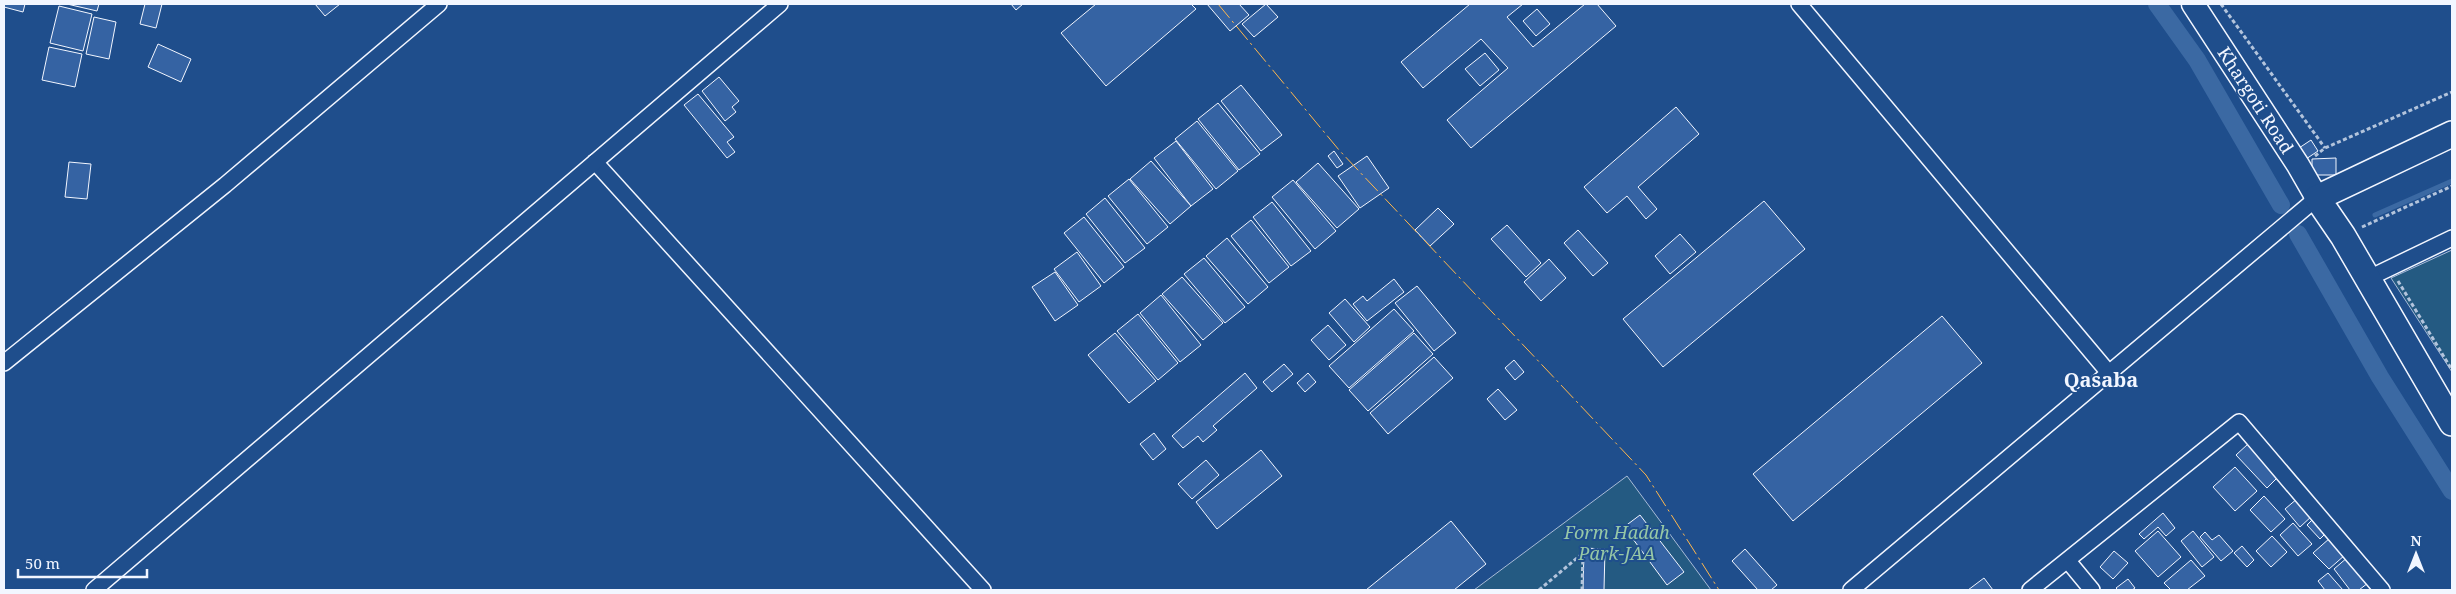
<svg xmlns="http://www.w3.org/2000/svg" width="2456" height="594" font-family="'Noto Serif',serif">
	<style>
		.green { fill: #245a82; stroke: #a8bbd7 }
		.lines { fill: none; stroke-linecap: round; stroke-linejoin: round }
		.stream { stroke: #3b69a3; stroke-width: 5 }
		.canal { stroke: #3b69a3; stroke-width: 18 }
		.building { fill: #3563a3; stroke: #f2f6ff }
		.minor-casing { stroke: #f2f6ff; stroke-width: 18 }
		.secondary-casing { stroke: #f2f6ff; stroke-width: 25 }
		.primary-casing { stroke: #f2f6ff; stroke-width: 28 }
		.path { stroke: #b3c4dc; stroke-width: 3; stroke-dasharray: 4 2.5; stroke-linecap: butt }
		.minor { stroke: #1f4e8c; stroke-width: 15 }
		.secondary { stroke: #1f4e8c; stroke-width: 22 }
		.primary { stroke: #1f4e8c; stroke-width: 25 }
		.power { stroke: #ffb74d; stroke-width: 1; stroke-dasharray: 18 4 2.5 4; stroke-linecap: butt }
		.labels { text-anchor: middle; dominant-baseline: central; stroke-width: 4; stroke-linejoin: round; paint-order: stroke }
		.street-label { font-size: 18px; fill: #f2f6ff; stroke: #1f4e8c }
		.park-label { font-size: 18px; font-style: italic; fill: #97c8a6; stroke: #1f4e8c }
		.quarter-label { font-size: 20px; font-weight: bold; fill: #f2f6ff; stroke: #1f4e8c }
	</style>
	<rect width="100%" height="100%" fill="#1f4e8c"/>
	<!-- green -->
	<g class="green">
		<polygon points="2452,250 2452,372 2391,278"/>
		<polygon points="1627,476 1711,590 1474,590"/>
	</g>
	<g class="lines">
		<!-- stream -->
		<polyline class="stream" points="2375,215 2452,181"/>
		<!-- canal -->
		<g class="canal">
			<polyline points="2157,4 2197,60 2281,205"/>
			<polyline points="2298,234 2380,377 2452,491"/>
		</g>
	</g>
	<!-- building -->
	<g class="building">
		<polygon points="4,4 25,4 23,12 4,7"/>
		<polygon points="67,4 99,4 97,11"/>
		<polygon points="145,4 162,4 156,28 140,24"/>
		<polygon points="315,4 340,4 325,16"/>
		<polygon points="1011,4 1023,4 1016,10"/>
		<polygon points="1096,4 1191,4 1196,9 1106,86 1061,33"/>
		<polygon points="1207,4 1239,4 1249,15 1230,31"/>
		<polygon points="1266,4 1278,17 1254,37 1242,24"/>
		<polygon points="1470,4 1523,4 1507,17 1533,47 1585,4 1597,4 1616,26 1471,148 1447,120 1508,68 1481,39 1423,88 1401,62"/>
		<polygon points="59,6 92,14 83,51 50,43"/>
		<polygon points="1537,9 1550,24 1536,36 1523,21"/>
		<polygon points="94,17 116,22 109,59 86,54"/>
		<polygon points="158,44 191,59 181,82 148,67"/>
		<polygon points="49,47 82,54 75,87 42,80"/>
		<polygon points="1485,53 1499,70 1480,86 1465,69"/>
		<polygon points="719,77 739,101 732,107 736,112 725,121 702,91"/>
		<polygon points="1241,85 1282,135 1261,151 1221,101"/>
		<polygon points="698,94 734,137 727,142 735,152 727,158 684,105"/>
		<polygon points="1218,103 1260,154 1239,170 1198,119"/>
		<polygon points="1676,107 1699,134 1638,187 1657,209 1646,219 1627,196 1607,213 1584,187"/>
		<polygon points="1197,121 1238,171 1216,189 1175,139"/>
		<polygon points="2311,140 2318,151 2303,161 2296,150"/>
		<polygon points="1176,141 1213,189 1191,206 1154,158"/>
		<polygon points="1334,151 1343,164 1337,168 1328,156"/>
		<polygon points="1367,156 1389,188 1360,208 1338,176"/>
		<polygon points="2336,158 2336,175 2312,175 2312,159"/>
		<polygon points="1151,161 1191,206 1170,224 1130,179"/>
		<polygon points="69,162 91,164 87,199 65,197"/>
		<polygon points="1318,163 1359,209 1337,228 1296,182"/>
		<polygon points="1129,179 1168,227 1147,244 1108,196"/>
		<polygon points="1293,180 1336,231 1315,249 1272,197"/>
		<polygon points="1105,198 1145,248 1125,263 1086,214"/>
		<polygon points="1764,201 1805,249 1663,367 1623,319"/>
		<polygon points="1272,202 1311,251 1291,266 1253,217"/>
		<polygon points="1438,208 1454,224 1430,246 1415,230"/>
		<polygon points="1084,217 1124,267 1104,283 1064,233"/>
		<polygon points="1251,220 1289,267 1269,283 1231,236"/>
		<polygon points="1507,225 1541,263 1526,277 1491,239"/>
		<polygon points="1578,230 1608,263 1593,276 1564,243"/>
		<polygon points="1680,234 1696,252 1670,274 1655,256"/>
		<polygon points="1227,238 1268,287 1248,304 1206,256"/>
		<polygon points="1077,252 1101,286 1079,302 1054,269"/>
		<polygon points="1204,258 1245,307 1225,323 1184,274"/>
		<polygon points="1549,259 1566,278 1541,301 1524,282"/>
		<polygon points="1055,272 1078,305 1055,321 1032,287"/>
		<polygon points="1182,277 1223,323 1203,340 1162,294"/>
		<polygon points="1394,279 1404,292 1367,321 1353,304 1363,296 1367,301"/>
		<polygon points="1417,286 1456,333 1434,351 1395,303"/>
		<polygon points="1161,295 1201,345 1180,362 1140,313"/>
		<polygon points="1345,299 1370,327 1354,342 1329,313"/>
		<polygon points="1394,309 1414,331 1349,388 1329,366"/>
		<polygon points="1138,314 1178,363 1158,380 1117,331"/>
		<polygon points="1942,316 1982,363 1793,521 1753,474"/>
		<polygon points="1328,325 1346,345 1329,360 1311,340"/>
		<polygon points="1115,333 1156,381 1129,403 1088,355"/>
		<polygon points="1414,333 1433,354 1368,411 1349,390"/>
		<polygon points="1434,357 1453,378 1388,434 1370,413"/>
		<polygon points="1514,360 1524,372 1515,380 1505,368"/>
		<polygon points="1284,364 1293,374 1272,392 1263,382"/>
		<polygon points="1245,373 1257,388 1213,426 1217,430 1203,442 1198,436 1183,448 1172,436"/>
		<polygon points="1308,373 1316,382 1305,392 1297,383"/>
		<polygon points="1498,389 1517,410 1505,420 1487,399"/>
		<polygon points="1154,433 1166,449 1153,460 1140,444"/>
		<polygon points="2248,444 2278,477 2267,488 2236,455"/>
		<polygon points="1261,450 1282,476 1217,529 1196,502"/>
		<polygon points="1206,460 1219,475 1192,499 1178,484"/>
		<polygon points="2235,467 2257,491 2235,511 2213,487"/>
		<polygon points="2264,496 2285,519 2271,532 2250,510"/>
		<polygon points="2298,498 2313,515 2300,527 2285,509"/>
		<polygon points="2163,513 2175,528 2166,536 2158,527 2144,539 2139,534"/>
		<polygon points="1640,515 1684,572 1667,585 1624,527"/>
		<polygon points="2314,518 2327,532 2320,539 2307,525"/>
		<polygon points="1451,521 1486,564 1454,590 1366,590"/>
		<polygon points="2293,523 2312,544 2298,556 2280,535"/>
		<polygon points="2158,531 2181,557 2158,577 2135,551"/>
		<polygon points="2193,531 2214,557 2202,567 2181,541"/>
		<polygon points="2205,532 2212,540 2219,535 2233,551 2221,561 2200,537"/>
		<polygon points="2272,536 2287,552 2271,567 2256,551"/>
		<polygon points="2330,538 2345,555 2329,569 2313,553"/>
		<polygon points="2242,546 2254,560 2247,567 2234,553"/>
		<polygon points="1584,548 1605,549 1604,590 1583,590"/>
		<polygon points="1745,549 1777,585 1771,590 1758,590 1732,561"/>
		<polygon points="2114,551 2128,563 2113,579 2100,567"/>
		<polygon points="2348,557 2368,583 2359,590 2350,590 2334,569"/>
		<polygon points="2191,560 2205,576 2187,590 2171,590 2164,583"/>
		<polygon points="2328,573 2343,590 2325,590 2318,581"/>
		<polygon points="1984,578 1993,590 1968,590"/>
		<polygon points="2128,579 2135,588 2132,590 2118,590 2116,588"/>
	</g>
	<g class="lines">
		<!-- minor casing -->
		<g class="minor-casing">
			<g id="minor">
				<polyline points="1799,4 2109,373"/>
				<polyline points="595,162 983,590"/>
				<polyline points="2367,279 2452,238"/>
				<polyline points="4,363 225,185 439,4"/>
				<polyline points="2068,561 2092,590"/>
				<polyline points="94,590 780,4"/>
				<polyline points="1851,590 2317,198"/>
				<polyline points="2030,590 2239,422 2382,590"/>
			</g>
		</g>
		<!-- secondary casing -->
		<g class="secondary-casing">
			<polyline id="secondary" points="2193,4 2298,165 2317,198"/>
		</g>
		<!-- primary casing -->
		<g class="primary-casing">
			<polyline id="primary" points="2452,134 2317,198 2343,236 2452,423"/>
		</g>
		<!-- path -->
		<g class="path">
			<polyline points="2221,4 2325,148"/>
			<polyline points="2315,156 2325,148 2452,92"/>
			<polyline points="2362,227 2452,186"/>
			<polyline points="2398,281 2452,370"/>
			<polyline points="1539,590 1583,553 1582,590"/>
		</g>
		<!-- minor -->
		<use href="#minor" class="minor"/>
		<!-- secondary -->
		<use href="#secondary" class="secondary"/>
		<!-- primary -->
		<use href="#primary" class="primary"/>
		<!-- power -->
		<polyline class="power" points="1218,4 1339,150 1646,475 1719,590"/>
	</g>
	<g class="labels">
		<!-- street labels -->
		<g class="street-label">
			<text transform="translate(2256 100) rotate(57)">Khargoti Road</text>
		</g>
		<!-- park labels -->
		<g class="park-label">
			<text x="1617" y="532">Form Hadah<tspan x="1617" dy="21">Park-JAA</tspan></text>
		</g>
		<!-- quarter labels -->
		<g class="quarter-label">
			<text x="2101" y="379">Qasaba</text>
		</g>
	</g>
	<!-- border -->
	<rect width="2456" height="594" fill="none" stroke="#f2f6ff" stroke-width="10"/>
	<!-- north arrow -->
	<g transform="translate(2416 554)" stroke="#1f4e8c" stroke-width="4" paint-order="stroke">
	<path d="M0-4L9 19L0 12L-9 19Z" fill="#f2f6ff"/>
	<text y="-8" font-size="14" font-weight="bold" text-anchor="middle" fill="#f2f6ff">N</text>
	</g>
	<!-- scale -->
	<path d="M18 569v8h129v-8" fill="none" stroke="#f2f6ff" stroke-width="2.5"/>
	<text x="25" y="569" font-size="15" fill="#f2f6ff" stroke="#1f4e8c" stroke-width="4" paint-order="stroke">50 m</text>
</svg>
